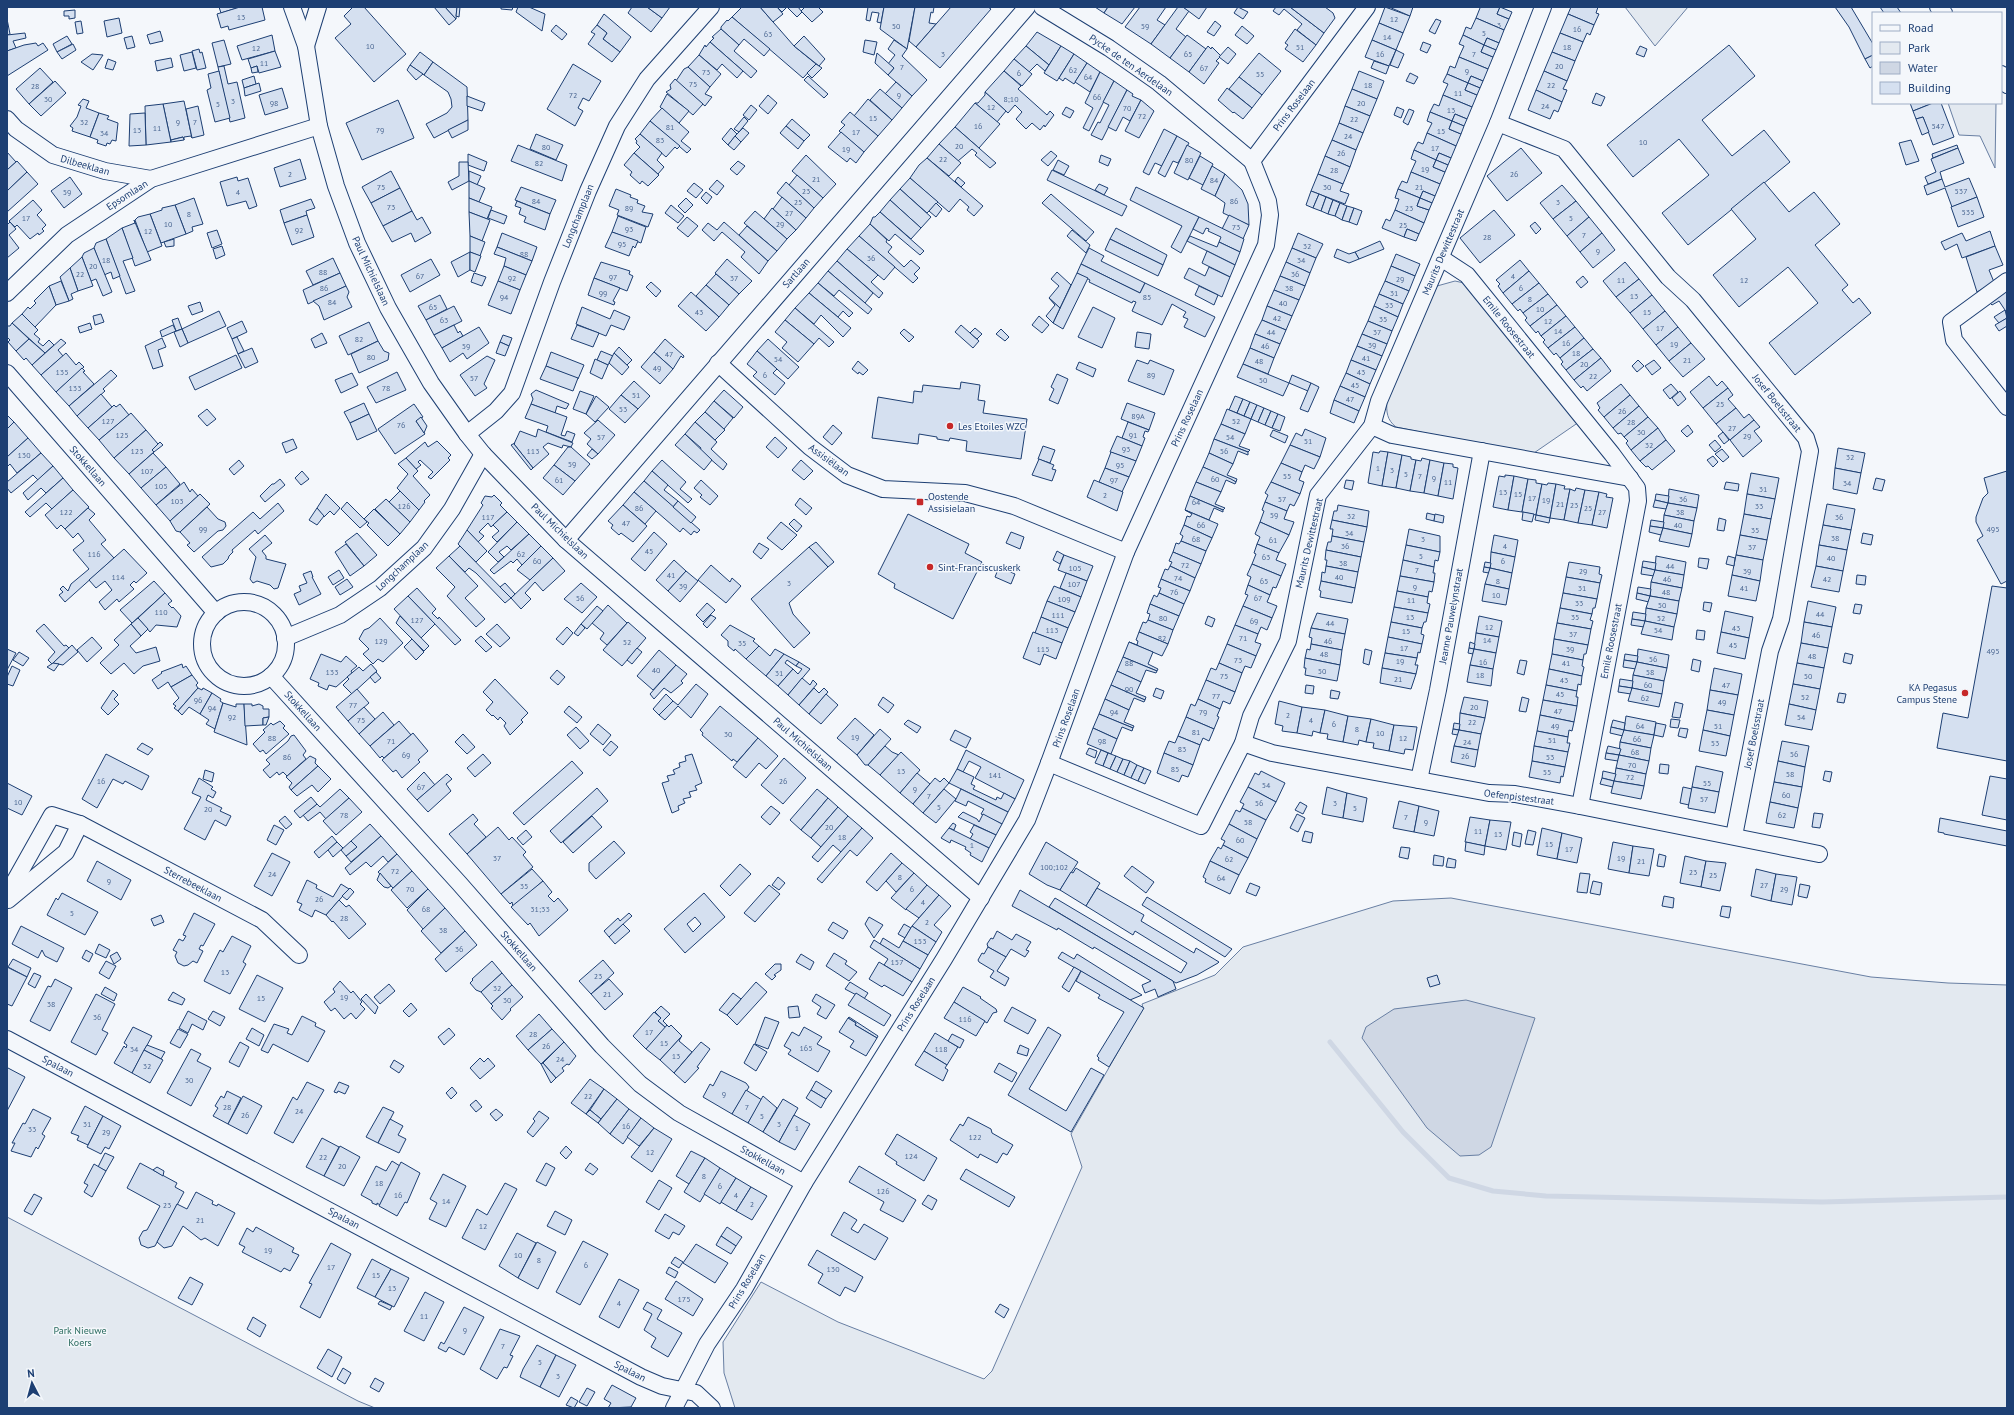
<svg xmlns="http://www.w3.org/2000/svg" width="2014" height="1415" font-family="'PT Sans',sans-serif">
	<style>
		.green { fill: #e3e9f0; stroke: #687fa3 }
		.water { fill: #cfd7e4; stroke: #687fa3 }
		.lines { fill: none; stroke-linecap: round; stroke-linejoin: round }
		.stream { stroke: #cfd7e4; stroke-width: 5 }
		.building { fill: #d5e0f0; stroke: #1d3f73; fill-rule: evenodd }
		.minor-casing { stroke: #1d3f73; stroke-width: 18 }
		.minor { stroke: #f4f7fb; stroke-width: 16 }
		.poi-dot { fill: #c62828; stroke: #f4f7fb; stroke-width: 1.5 }
		.labels { text-anchor: middle; dominant-baseline: central; stroke-width: 3; stroke-linejoin: round; paint-order: stroke }
		.number-label { font-size: 8px; fill: #4b6792 }
		.street-label { font-size: 10px; fill: #1d3f73; stroke: #f4f7fb }
		.poi-label { font-size: 10px; fill: #1d3f73; stroke: #f4f7fb; text-anchor: start }
		.park-label { font-size: 10px; fill: #2c6c60; stroke: #f4f7fb }
	</style>
	<rect width="100%" height="100%" fill="#f4f7fb"/>
	<!-- green -->
	<g class="green">
		<polygon points="1625,7 1688,7 1655,46"/>
		<polygon points="1948,103 1996,103 1995,168 1980,136 1959,135"/>
		<path d="M 1455,281 L 1464,283 L 1579,422 L 1531,455 L 1396,427 C 1387,420 1386,412 1387,400 L 1437,286 Z"/>
		<polygon points="1451,898 1871,977 1948,983 2007,985 2007,1408 735,1408 724,1373 723,1342 761,1282 838,1322 984,1379 992,1371 1082,1167 1071,1134 1143,1008 1142,1004 1215,975 1243,947 1393,901"/>
		<polygon points="7,1217 358,1401 375,1408 7,1408"/>
	</g>
	<!-- water -->
	<polygon class="water" points="1466,1000 1535,1018 1491,1147 1479,1155 1460,1156 1427,1128 1362,1038 1366,1027 1394,1009"/>
	<g class="lines">
		<!-- stream -->
		<polyline class="stream" points="1330,1042 1403,1132 1449,1178 1493,1191 1546,1196 1822,1202 2007,1197"/>
	</g>
	<!-- building -->
	<g class="building">
		<polygon points="219,7 240,7 221,13"/>
		<polygon points="240,7 262,7 265,20 229,30 228,26 221,28 217,14"/>
		<polygon points="353,7 364,7 406,54 374,82 335,38 351,24 344,16"/>
		<polygon points="434,7 445,7 456,19 449,25"/>
		<polygon points="445,7 457,7 456,19"/>
		<polygon points="457,7 460,7 459,17 456,16"/>
		<polygon points="501,7 513,7 512,10 501,9"/>
		<polygon points="518,7 529,7 545,14 542,31 516,12"/>
		<polygon points="632,7 647,7 662,18 651,32 628,13"/>
		<polygon points="647,7 670,7 662,18"/>
		<polygon points="742,7 760,7 794,46 816,64 803,78 732,17"/>
		<polygon points="760,7 777,7 783,14 773,22"/>
		<polygon points="777,7 798,7 802,12 797,17 787,7 782,12"/>
		<polygon points="805,7 818,7 823,12 812,22 801,11"/>
		<polygon points="868,7 884,7 881,23 877,22 879,13 872,12 870,21 866,20"/>
		<polygon points="884,7 915,7 907,49 880,29"/>
		<polygon points="915,7 934,7 933,13 931,12 929,23 936,24 916,47 909,41"/>
		<polygon points="951,7 988,7 991,9 940,68 916,47"/>
		<polygon points="1095,7 1108,7 1104,13"/>
		<polygon points="1108,7 1135,7 1122,24 1104,13"/>
		<polygon points="1140,7 1166,7 1157,20 1165,25 1151,44 1125,27"/>
		<polygon points="1178,7 1183,7 1189,11 1176,29 1186,37 1170,58 1151,44"/>
		<polygon points="1183,7 1207,7 1199,19"/>
		<polygon points="1238,7 1248,12 1243,19 1234,13"/>
		<polygon points="1276,7 1290,7 1324,33 1316,45 1297,30 1302,24 1284,9 1279,15 1273,11"/>
		<polygon points="1290,7 1325,7 1333,13 1335,18 1324,33"/>
		<polygon points="1385,7 1410,16 1403,33 1379,23"/>
		<polygon points="1389,7 1413,7 1410,16"/>
		<polygon points="1479,7 1500,7 1497,14 1509,19 1504,30 1476,18 1480,8"/>
		<polygon points="1500,7 1512,12 1509,19 1497,14"/>
		<polygon points="1571,7 1598,7 1596,13 1599,14 1594,25 1568,14"/>
		<polygon points="1835,7 1851,7 1873,44 1873,55 1865,59 1849,27"/>
		<polygon points="1880,7 1897,7 1901,13 1884,13"/>
		<polygon points="75,10 75,18 69,19 69,16 64,16 64,11"/>
		<polygon points="604,14 631,37 620,52 603,39 607,33 597,25"/>
		<polygon points="1568,14 1594,25 1590,35 1587,33 1583,42 1560,33"/>
		<polygon points="732,17 770,49 764,56 744,39 739,45 721,29 721,27 727,20 728,21"/>
		<polygon points="119,18 122,33 107,37 104,21"/>
		<polygon points="1476,18 1504,30 1499,43 1487,38 1484,45 1463,35 1466,27 1471,29"/>
		<polygon points="7,19 10,34 7,35"/>
		<polygon points="1436,19 1441,21 1435,34 1429,31"/>
		<polygon points="81,21 83,33 77,34 75,22"/>
		<polygon points="1215,21 1221,26 1214,36 1207,32"/>
		<polygon points="1379,23 1403,33 1396,50 1372,40"/>
		<polygon points="556,25 567,34 562,40 551,31"/>
		<polygon points="597,25 607,33 603,39 620,52 612,62 588,44 595,34 591,32"/>
		<polygon points="1242,26 1254,36 1247,44 1235,35"/>
		<polygon points="721,29 739,45 734,51 757,71 751,78 710,42 714,38 712,37"/>
		<polygon points="1295,29 1316,45 1303,62 1285,49 1288,45 1285,43"/>
		<polygon points="160,31 163,41 150,44 147,35"/>
		<polygon points="1037,32 1061,46 1049,65 1026,46"/>
		<polygon points="25,33 26,38 13,41 16,48 7,51 7,35"/>
		<polygon points="1560,33 1583,42 1575,61 1552,52"/>
		<polygon points="272,35 275,51 242,60 237,46"/>
		<polygon points="1187,35 1206,49 1189,72 1170,58"/>
		<polygon points="1463,35 1484,45 1481,52 1493,57 1488,69 1459,57 1464,46 1459,44"/>
		<polygon points="67,36 72,44 57,52 53,44"/>
		<polygon points="132,36 135,47 127,49 124,38"/>
		<polygon points="804,36 825,59 819,66 794,46"/>
		<polygon points="1487,38 1499,43 1496,50 1484,45"/>
		<polygon points="224,40 231,64 218,67 212,43"/>
		<polygon points="865,40 877,42 874,55 863,52"/>
		<polygon points="894,40 907,49 902,56 927,80 912,96 888,75 894,68 888,64 895,55 888,49"/>
		<polygon points="1372,40 1396,50 1389,66 1365,57"/>
		<polygon points="710,42 743,71 737,78 722,64 717,70 699,55 705,45 706,47"/>
		<polygon points="1423,42 1431,45 1427,53 1420,50"/>
		<polygon points="36,43 38,46 43,43 48,50 7,76 7,51 24,45"/>
		<polygon points="73,44 76,50 62,59 57,52"/>
		<polygon points="1484,45 1496,50 1493,57 1481,52"/>
		<polygon points="1729,45 1755,76 1702,120 1732,156 1764,130 1790,162 1688,245 1662,213 1709,175 1679,139 1633,177 1607,145"/>
		<polygon points="1026,46 1049,65 1045,71 1037,64 1029,72 1014,59"/>
		<polygon points="1061,46 1074,54 1057,81 1044,73"/>
		<polygon points="1208,46 1211,49 1212,47 1221,56 1216,61 1219,63 1204,84 1189,72"/>
		<polygon points="1640,46 1647,49 1644,57 1636,54"/>
		<polygon points="1228,47 1236,54 1228,64 1219,57"/>
		<polygon points="199,49 200,53 202,52 206,68 197,70 192,51"/>
		<polygon points="1396,50 1404,54 1398,68 1390,65"/>
		<polygon points="275,51 281,67 259,73 257,66 251,68 248,59"/>
		<polygon points="192,52 196,68 184,71 180,55"/>
		<polygon points="420,52 433,62 424,75 410,65"/>
		<polygon points="1552,52 1575,61 1567,81 1544,71"/>
		<polygon points="877,53 894,68 888,75 875,63"/>
		<polygon points="1259,53 1281,71 1262,95 1239,77"/>
		<polygon points="92,54 103,55 93,70 81,62"/>
		<polygon points="1074,54 1087,63 1074,84 1065,78 1063,81 1059,78"/>
		<polygon points="699,55 721,74 710,87 688,67"/>
		<polygon points="1873,55 1873,66 1870,68 1865,59"/>
		<polygon points="1459,57 1488,69 1483,81 1471,76 1468,83 1447,74 1450,66 1455,68"/>
		<polygon points="171,58 173,67 157,71 155,61"/>
		<polygon points="108,59 116,62 113,70 105,68"/>
		<polygon points="1014,59 1032,74 1022,86 1004,71"/>
		<polygon points="1374,61 1389,66 1386,74 1371,68"/>
		<polygon points="433,62 467,87 468,120 434,138 426,124 447,113 452,107 451,99 448,92 424,75"/>
		<polygon points="1087,63 1100,72 1090,92 1075,82"/>
		<polygon points="573,64 601,81 589,101 583,98 578,108 583,111 575,126 547,109"/>
		<polygon points="816,64 822,68 812,78 807,73"/>
		<polygon points="410,65 423,74 416,80 407,70"/>
		<polygon points="224,66 228,84 237,82 245,118 230,122 218,67"/>
		<polygon points="257,66 258,72 252,73 251,68"/>
		<polygon points="688,67 710,87 705,94 712,97 705,106 676,81 684,69"/>
		<polygon points="40,68 53,82 29,104 16,89"/>
		<polygon points="219,71 230,118 215,122 207,90 211,88 208,74"/>
		<polygon points="1004,71 1021,86 1018,89 1047,115 1050,111 1054,115 1045,127 1044,125 1040,130 1032,123 1026,129 1016,119 1022,112 1015,105 1008,113 985,92"/>
		<polygon points="1359,71 1384,81 1377,99 1352,89"/>
		<polygon points="1544,71 1567,81 1563,89 1567,90 1562,102 1536,90"/>
		<polygon points="1100,72 1114,81 1089,131 1083,128 1093,108 1085,103"/>
		<polygon points="1410,73 1418,77 1414,84 1406,81"/>
		<polygon points="1447,74 1468,83 1465,90 1477,95 1472,107 1443,95 1448,84 1443,82"/>
		<polygon points="254,76 256,84 244,88 242,80"/>
		<polygon points="808,76 828,94 824,98 804,80"/>
		<polygon points="1471,76 1483,81 1480,88 1468,83"/>
		<polygon points="1239,77 1262,95 1252,108 1229,89"/>
		<polygon points="675,79 703,104 693,115 666,92 671,89 670,85"/>
		<polygon points="55,81 66,93 41,116 29,104"/>
		<polygon points="1114,81 1127,90 1102,140 1091,135 1098,122 1100,123 1109,105 1103,102"/>
		<polygon points="896,82 912,96 902,108 885,94"/>
		<polygon points="259,83 261,91 245,96 244,88"/>
		<polygon points="1468,83 1480,88 1477,95 1465,90"/>
		<polygon points="282,88 288,108 265,115 259,95"/>
		<polygon points="1227,88 1252,108 1243,119 1234,112 1233,113 1218,100"/>
		<polygon points="880,89 902,108 892,120 870,100"/>
		<polygon points="1352,89 1377,99 1370,116 1345,106"/>
		<polygon points="1127,90 1133,94 1132,96 1141,100 1130,121 1123,117 1116,131 1108,127"/>
		<polygon points="1536,90 1562,102 1558,112 1554,110 1550,119 1528,110"/>
		<polygon points="985,92 1006,111 997,122 975,103 978,103 985,95"/>
		<polygon points="1596,93 1605,97 1601,106 1592,103"/>
		<polygon points="667,94 689,111 679,123 660,107"/>
		<polygon points="768,95 777,103 768,114 759,106"/>
		<polygon points="1443,95 1472,107 1467,119 1455,114 1452,121 1430,112 1434,104 1439,106"/>
		<polygon points="467,96 485,103 482,111 467,106"/>
		<polygon points="83,99 89,101 86,108 99,113 90,137 72,131 73,128 70,126 77,117 81,106 78,105"/>
		<polygon points="868,99 892,120 878,136 854,116"/>
		<polygon points="398,100 414,138 362,160 346,123"/>
		<polygon points="1141,100 1154,111 1139,138 1125,131"/>
		<polygon points="184,101 192,138 191,136 184,137 184,140 183,137 171,140 171,142 163,104"/>
		<polygon points="975,103 1000,124 979,148 955,127"/>
		<polygon points="1910,103 1933,103 1913,111"/>
		<polygon points="1933,103 1941,103 1954,137 1933,145 1923,117 1916,119 1913,111"/>
		<polygon points="163,104 171,142 146,145 145,106"/>
		<polygon points="751,105 757,110 749,120 743,115"/>
		<polygon points="198,106 204,135 192,138 186,109"/>
		<polygon points="1345,106 1370,116 1363,133 1339,123"/>
		<polygon points="1066,107 1074,111 1070,118 1062,114"/>
		<polygon points="1397,107 1404,110 1401,118 1394,115"/>
		<polygon points="662,108 689,132 681,141 691,149 687,153 650,121"/>
		<polygon points="1409,109 1414,111 1408,125 1403,122"/>
		<polygon points="850,112 878,136 864,152 839,131 845,125 841,122"/>
		<polygon points="1430,112 1452,121 1449,129 1461,134 1456,146 1427,133 1432,123 1427,121"/>
		<polygon points="99,113 109,116 107,119 118,123 116,141 112,140 110,144 107,143 106,146 97,143 98,140 90,137"/>
		<polygon points="145,113 146,145 129,146 130,114"/>
		<polygon points="1455,114 1467,119 1464,126 1452,121"/>
		<polygon points="744,117 748,121 739,132 734,129"/>
		<polygon points="1923,117 1929,132 1922,135 1916,119"/>
		<polygon points="792,119 810,135 804,141 786,126"/>
		<polygon points="468,120 468,130 452,138 448,130"/>
		<polygon points="650,121 680,146 677,149 675,147 666,157 640,134"/>
		<polygon points="1452,121 1464,126 1461,134 1449,129"/>
		<polygon points="1339,123 1363,133 1356,150 1332,140"/>
		<polygon points="786,126 804,141 798,149 780,133"/>
		<polygon points="955,127 996,163 990,168 975,155 977,153 972,149 958,161 939,144"/>
		<polygon points="731,128 737,134 728,145 722,139"/>
		<polygon points="743,128 749,133 741,142 735,136"/>
		<polygon points="1164,129 1177,136 1162,166 1155,163 1149,175 1143,172"/>
		<polygon points="841,132 864,152 856,163 850,158 847,162 828,147"/>
		<polygon points="1427,133 1456,146 1451,158 1439,153 1436,160 1414,150 1418,142 1423,144"/>
		<polygon points="536,134 563,145 556,160 530,149"/>
		<polygon points="640,134 662,153 657,160 664,167 658,174 634,153 640,147 636,143 637,141 635,139"/>
		<polygon points="735,136 741,142 734,150 728,145"/>
		<polygon points="1177,136 1189,143 1178,163 1173,161 1165,177 1158,173"/>
		<polygon points="183,137 184,140 171,142 171,140"/>
		<polygon points="1332,140 1356,150 1350,167 1325,156"/>
		<polygon points="1911,140 1919,161 1906,165 1899,143"/>
		<polygon points="939,144 961,163 949,176 927,158"/>
		<polygon points="518,145 567,165 562,181 511,161"/>
		<polygon points="1187,145 1201,153 1188,180 1174,173"/>
		<polygon points="1957,145 1958,148 1933,158 1932,154"/>
		<polygon points="1521,148 1542,173 1507,201 1487,176"/>
		<polygon points="1958,148 1964,163 1940,172 1942,179 1928,184 1925,177 1936,172 1931,159"/>
		<polygon points="1414,150 1436,160 1433,167 1445,172 1440,184 1411,172 1416,161 1411,159"/>
		<polygon points="1051,151 1057,156 1048,166 1041,160"/>
		<polygon points="7,152 16,162 7,170"/>
		<polygon points="634,153 659,175 648,186 642,181 640,184 630,175 632,172 624,165"/>
		<polygon points="1439,153 1451,158 1448,165 1436,160"/>
		<polygon points="468,154 487,162 484,171 468,165"/>
		<polygon points="806,155 836,184 823,198 792,171"/>
		<polygon points="1101,155 1111,159 1108,166 1099,162"/>
		<polygon points="1200,156 1213,164 1203,185 1189,178"/>
		<polygon points="1325,156 1350,167 1343,184 1318,174"/>
		<polygon points="927,158 983,206 974,216 967,210 969,207 960,199 949,212 910,178 919,165"/>
		<polygon points="300,159 306,179 280,187 274,168"/>
		<polygon points="1058,160 1069,166 1064,175 1053,170"/>
		<polygon points="1436,160 1448,165 1445,172 1433,167"/>
		<polygon points="17,161 27,172 7,191 7,170"/>
		<polygon points="738,161 745,166 737,175 730,169"/>
		<polygon points="459,162 468,162 469,181 452,190 448,182 459,176"/>
		<polygon points="1212,166 1225,174 1215,196 1201,189"/>
		<polygon points="1052,170 1127,206 1122,216 1047,180"/>
		<polygon points="391,171 400,188 371,203 362,187"/>
		<polygon points="469,171 481,176 477,185 469,181"/>
		<polygon points="27,172 38,184 7,212 7,191"/>
		<polygon points="1411,172 1440,184 1435,196 1423,191 1420,198 1398,189 1402,181 1407,183"/>
		<polygon points="1225,174 1242,190 1248,204 1249,225 1223,213 1225,203 1215,196"/>
		<polygon points="1318,174 1343,184 1340,191 1349,194 1345,204 1311,191"/>
		<polygon points="797,175 823,198 814,208 789,185"/>
		<polygon points="70,177 82,194 64,208 51,191"/>
		<polygon points="237,177 238,181 248,178 257,206 249,209 246,201 227,206 220,182"/>
		<polygon points="958,177 965,183 961,187 955,181"/>
		<polygon points="910,178 938,202 927,213 900,189"/>
		<polygon points="1969,178 1977,197 1952,207 1945,188 1927,195 1924,186 1942,179 1945,187"/>
		<polygon points="717,180 724,186 717,195 709,189"/>
		<polygon points="469,181 485,188 479,202 469,198"/>
		<polygon points="786,182 814,208 806,218 777,193"/>
		<polygon points="1764,182 1789,212 1814,192 1840,224 1815,245 1848,285 1842,290 1853,303 1859,298 1871,313 1795,375 1769,343 1818,303 1788,267 1739,307 1713,275 1756,239 1731,209"/>
		<polygon points="694,183 703,190 696,198 687,191"/>
		<polygon points="1099,184 1108,188 1104,195 1095,190"/>
		<polygon points="1562,185 1576,201 1553,219 1540,203"/>
		<polygon points="521,187 556,200 550,214 515,200"/>
		<polygon points="1136,187 1199,217 1181,253 1171,247 1182,226 1130,200"/>
		<polygon points="400,188 412,211 383,226 371,203"/>
		<polygon points="616,189 631,195 630,197 638,200 637,203 645,206 642,212 653,214 648,227 617,215 619,210 609,206"/>
		<polygon points="900,189 931,217 921,228 890,200"/>
		<polygon points="1398,189 1420,198 1417,206 1429,210 1424,223 1395,210 1399,199 1395,198"/>
		<polygon points="1311,191 1319,194 1313,208 1306,205"/>
		<polygon points="1423,191 1435,196 1432,203 1420,198"/>
		<polygon points="706,192 712,197 707,204 701,198"/>
		<polygon points="1051,194 1094,232 1086,241 1042,203"/>
		<polygon points="1319,194 1326,197 1321,211 1313,208"/>
		<polygon points="782,197 806,218 796,230 773,209"/>
		<polygon points="1326,197 1333,200 1328,214 1321,211"/>
		<polygon points="1977,197 1984,217 1958,227 1951,207"/>
		<polygon points="194,198 203,224 192,227 193,231 186,234 175,205"/>
		<polygon points="469,198 492,207 487,219 469,212"/>
		<polygon points="686,198 693,205 685,213 678,206"/>
		<polygon points="1420,198 1432,203 1429,210 1417,206"/>
		<polygon points="311,199 315,208 306,211 307,215 284,223 280,210"/>
		<polygon points="33,200 42,210 37,215 46,225 42,229 44,231 39,235 38,233 30,239 17,225 15,227 9,221"/>
		<polygon points="890,200 921,228 911,239 880,212"/>
		<polygon points="1333,200 1340,203 1335,216 1328,214"/>
		<polygon points="517,201 550,214 545,230 524,222 526,217 519,214 521,208 515,206"/>
		<polygon points="1576,201 1589,217 1567,236 1553,219"/>
		<polygon points="936,203 942,209 936,217 929,211"/>
		<polygon points="1340,203 1347,206 1342,220 1335,216"/>
		<polygon points="175,205 186,234 161,243 150,214 162,210 162,208"/>
		<polygon points="671,205 684,216 678,223 665,213"/>
		<polygon points="1347,206 1354,208 1349,222 1342,220"/>
		<polygon points="772,208 796,230 787,239 764,219"/>
		<polygon points="1354,208 1362,211 1357,225 1349,222"/>
		<polygon points="491,210 507,216 504,224 488,218"/>
		<polygon points="1395,210 1424,223 1419,234 1407,229 1404,237 1382,228 1386,219 1390,221"/>
		<polygon points="1494,210 1515,235 1480,263 1460,238"/>
		<polygon points="412,211 417,220 422,217 431,233 415,242 411,233 392,242 383,226"/>
		<polygon points="755,211 787,239 777,251 744,223"/>
		<polygon points="469,212 490,220 482,241 470,236"/>
		<polygon points="880,212 924,251 920,255 895,234 889,241 870,224 873,217 875,217"/>
		<polygon points="150,214 162,246 147,252 135,220 138,217"/>
		<polygon points="307,215 314,237 292,245 284,223"/>
		<polygon points="1229,215 1249,225 1243,239 1222,229"/>
		<polygon points="618,216 646,227 641,243 612,232"/>
		<polygon points="687,217 698,226 688,237 677,228"/>
		<polygon points="1199,217 1244,239 1240,252 1219,242 1221,237 1208,231 1209,229 1206,228 1203,234 1193,229"/>
		<polygon points="1589,217 1602,233 1580,252 1567,236"/>
		<polygon points="134,220 151,260 135,266 122,228 135,223"/>
		<polygon points="10,222 16,229 9,235 19,248 7,258 7,225"/>
		<polygon points="724,222 768,261 759,274 741,257 745,252 722,232 714,241 702,230 708,223 717,230"/>
		<polygon points="1535,222 1541,229 1536,234 1530,226"/>
		<polygon points="870,224 887,240 886,242 892,247 888,252 904,267 911,260 920,268 914,274 918,278 913,283 859,236"/>
		<polygon points="747,226 777,251 768,261 739,235"/>
		<polygon points="122,228 133,258 123,261 135,291 126,294 106,239"/>
		<polygon points="1116,228 1167,255 1163,265 1110,239"/>
		<polygon points="1407,229 1419,234 1416,241 1404,237"/>
		<polygon points="217,230 222,244 212,248 207,233"/>
		<polygon points="1072,230 1090,245 1086,253 1067,236"/>
		<polygon points="1990,231 1995,246 1962,258 1957,244 1945,250 1941,242 1962,233 1966,241"/>
		<polygon points="612,232 638,241 635,248 633,246 629,256 605,247"/>
		<polygon points="502,233 537,247 532,261 497,247"/>
		<polygon points="1298,233 1323,244 1316,258 1292,248"/>
		<polygon points="1602,233 1615,250 1593,268 1580,252"/>
		<polygon points="470,236 485,242 480,256 470,252"/>
		<polygon points="859,236 895,267 884,280 847,249"/>
		<polygon points="1190,236 1217,247 1219,242 1240,252 1235,265 1187,241"/>
		<polygon points="106,239 120,276 113,279 111,272 104,275 94,248 96,243"/>
		<polygon points="174,239 174,246 166,247 164,242"/>
		<polygon points="1110,239 1163,265 1158,276 1105,250"/>
		<polygon points="1380,241 1384,249 1359,259 1355,252"/>
		<polygon points="222,246 225,255 216,259 213,249"/>
		<polygon points="1995,246 2003,265 1989,270 1994,282 1977,292 1966,257"/>
		<polygon points="497,247 532,261 526,275 504,266 506,258 494,254"/>
		<polygon points="94,248 112,292 103,296 96,279 91,281 82,257 84,253"/>
		<polygon points="1089,248 1104,256 1101,261 1145,283 1140,293 1081,264"/>
		<polygon points="1292,248 1316,258 1310,273 1286,262"/>
		<polygon points="847,249 878,275 871,282 883,293 879,298 837,261"/>
		<polygon points="1337,249 1349,254 1355,252 1359,259 1349,263 1334,257"/>
		<polygon points="1207,251 1235,265 1230,277 1202,263"/>
		<polygon points="470,252 470,270 458,277 451,262"/>
		<polygon points="470,252 481,256 475,272 470,270"/>
		<polygon points="1396,254 1420,264 1415,276 1391,266"/>
		<polygon points="82,257 93,286 78,291 70,268"/>
		<polygon points="333,258 340,273 313,285 306,271"/>
		<polygon points="431,259 440,275 410,292 401,275"/>
		<polygon points="727,259 752,281 739,294 715,273"/>
		<polygon points="1520,260 1529,271 1503,293 1498,286 1500,284 1496,280"/>
		<polygon points="837,261 873,293 865,303 828,271"/>
		<polygon points="601,262 630,271 629,274 633,276 627,291 594,278"/>
		<polygon points="1286,262 1310,273 1305,286 1280,276"/>
		<polygon points="1625,262 1639,279 1616,297 1603,281"/>
		<polygon points="1081,264 1140,293 1145,283 1215,317 1205,337 1184,327 1188,319 1183,317 1186,312 1172,304 1162,325 1132,311 1136,302 1133,301 1132,303 1089,282 1090,280 1077,273"/>
		<polygon points="504,266 526,275 520,290 498,281"/>
		<polygon points="1391,266 1415,276 1409,291 1385,281"/>
		<polygon points="1209,267 1230,277 1222,297 1184,278 1189,268 1205,276"/>
		<polygon points="70,268 78,291 71,294 73,299 69,301 60,277"/>
		<polygon points="828,271 872,309 868,314 839,290 834,296 818,283"/>
		<polygon points="1529,271 1539,283 1512,304 1503,293"/>
		<polygon points="1057,272 1071,285 1060,308 1049,298 1059,286 1051,279"/>
		<polygon points="340,273 346,286 308,304 303,290"/>
		<polygon points="474,273 486,277 482,286 471,282"/>
		<polygon points="1077,273 1088,278 1063,329 1053,323"/>
		<polygon points="716,274 739,294 729,305 706,285"/>
		<polygon points="1280,276 1305,286 1299,300 1274,290"/>
		<polygon points="1583,276 1588,282 1581,288 1576,282"/>
		<polygon points="594,278 620,288 613,301 615,302 614,305 588,295"/>
		<polygon points="1639,279 1652,295 1630,313 1616,297"/>
		<polygon points="61,281 69,301 56,305 49,286"/>
		<polygon points="498,281 520,290 511,314 488,305"/>
		<polygon points="1385,281 1409,291 1403,304 1379,294"/>
		<polygon points="651,282 661,291 656,297 646,287"/>
		<polygon points="818,283 853,313 849,317 843,311 838,317 809,293"/>
		<polygon points="1539,283 1548,294 1523,313 1520,309 1518,311 1512,304"/>
		<polygon points="706,285 729,305 719,317 696,296"/>
		<polygon points="49,286 56,305 35,327 22,314 28,307 30,309 36,303 34,301"/>
		<polygon points="346,286 349,292 347,297 352,307 324,320 319,306 313,301"/>
		<polygon points="1199,286 1218,295 1214,305 1195,295"/>
		<polygon points="1274,290 1299,300 1292,316 1267,306"/>
		<polygon points="2007,290 2007,313 1999,301 1992,305 1989,302"/>
		<polygon points="691,292 719,317 706,331 678,306"/>
		<polygon points="809,293 851,328 843,337 821,315 814,324 795,308"/>
		<polygon points="1379,294 1403,304 1398,317 1374,306"/>
		<polygon points="1548,294 1557,305 1530,326 1525,320 1527,318 1523,313"/>
		<polygon points="440,295 447,309 426,320 418,306"/>
		<polygon points="1652,295 1665,311 1643,329 1630,313"/>
		<polygon points="1049,298 1060,308 1053,323 1046,316 1055,305"/>
		<polygon points="200,302 203,311 192,315 188,306"/>
		<polygon points="1557,305 1566,316 1541,336 1538,331 1536,333 1530,326"/>
		<polygon points="454,306 462,321 434,335 426,320"/>
		<polygon points="1267,306 1292,316 1286,330 1262,320"/>
		<polygon points="1374,306 1398,317 1392,331 1368,321"/>
		<polygon points="582,307 610,319 614,310 630,317 624,330 611,325 606,336 576,324"/>
		<polygon points="1093,307 1115,318 1102,348 1078,337"/>
		<polygon points="795,308 834,342 829,347 819,338 814,344 785,320"/>
		<polygon points="2005,310 2007,318 1999,323 1994,317"/>
		<polygon points="219,311 226,326 188,343 182,329"/>
		<polygon points="1665,311 1678,327 1656,345 1643,329"/>
		<polygon points="22,314 38,330 34,334 40,339 38,342 43,346 49,340 54,345 45,353 12,323"/>
		<polygon points="101,314 104,322 95,325 93,316"/>
		<polygon points="1039,316 1049,325 1042,333 1032,325"/>
		<polygon points="1566,316 1575,327 1548,348 1543,342 1545,340 1541,336"/>
		<polygon points="178,318 182,329 176,331 172,320"/>
		<polygon points="2007,318 2007,326 1999,331 1995,325"/>
		<polygon points="785,320 814,344 798,362 782,348 787,342 775,332"/>
		<polygon points="1262,320 1286,330 1280,344 1255,334"/>
		<polygon points="242,321 247,332 232,339 227,328"/>
		<polygon points="1368,321 1392,331 1387,344 1362,334"/>
		<polygon points="369,322 378,341 348,355 339,336"/>
		<polygon points="12,323 29,339 16,351 8,342 10,340 7,337 7,326 10,326"/>
		<polygon points="90,323 92,329 80,333 78,327"/>
		<polygon points="173,325 176,331 162,337 160,331"/>
		<polygon points="454,325 458,333 460,331 463,336 442,348 434,335"/>
		<polygon points="577,325 599,333 593,347 571,339"/>
		<polygon points="961,325 979,341 973,348 955,332"/>
		<polygon points="479,327 489,343 467,359 463,353 450,362 442,348"/>
		<polygon points="1575,327 1584,338 1560,358 1556,353 1554,355 1548,348"/>
		<polygon points="1678,327 1691,343 1669,361 1656,345"/>
		<polygon points="975,328 982,334 977,339 970,333"/>
		<polygon points="182,329 188,343 180,347 174,332"/>
		<polygon points="904,329 914,337 909,342 900,333"/>
		<polygon points="1001,329 1009,337 1005,341 996,334"/>
		<polygon points="1137,332 1151,334 1149,349 1135,347"/>
		<polygon points="322,333 327,343 315,348 311,339"/>
		<polygon points="1255,334 1280,344 1274,358 1250,348"/>
		<polygon points="1362,334 1387,344 1382,356 1357,346"/>
		<polygon points="503,335 512,338 509,346 500,342"/>
		<polygon points="237,337 244,351 238,354 232,339"/>
		<polygon points="162,338 166,347 158,350 163,366 153,369 145,346"/>
		<polygon points="1584,338 1593,349 1566,370 1561,364 1563,362 1560,358"/>
		<polygon points="29,339 45,353 32,365 26,358 24,360 16,351"/>
		<polygon points="61,339 66,343 58,350 63,356 41,375 32,365"/>
		<polygon points="665,339 684,356 683,358 681,356 673,369 654,352"/>
		<polygon points="768,339 799,367 788,379 757,351"/>
		<polygon points="378,341 384,351 389,353 388,360 359,373 351,354"/>
		<polygon points="500,342 509,346 505,356 496,353"/>
		<polygon points="1691,343 1705,359 1683,377 1669,361"/>
		<polygon points="1357,346 1382,356 1376,370 1351,360"/>
		<polygon points="619,347 632,360 627,365 614,353"/>
		<polygon points="252,348 258,362 245,368 238,354"/>
		<polygon points="1250,348 1274,358 1268,374 1243,364"/>
		<polygon points="1593,349 1601,358 1574,380 1566,370"/>
		<polygon points="601,351 613,356 608,365 597,360"/>
		<polygon points="757,351 777,369 773,373 785,383 775,395 753,376 757,372 747,364"/>
		<polygon points="551,352 584,365 578,379 546,366"/>
		<polygon points="654,352 673,369 660,384 641,367"/>
		<polygon points="66,353 76,365 79,362 84,367 56,392 41,375"/>
		<polygon points="614,353 629,367 622,375 609,363"/>
		<polygon points="236,355 242,368 195,390 189,377"/>
		<polygon points="487,356 495,360 484,384 487,388 475,396 460,375"/>
		<polygon points="1601,358 1611,371 1587,391 1583,386 1581,388 1574,380"/>
		<polygon points="595,359 608,365 602,379 590,373"/>
		<polygon points="1137,360 1148,364 1150,360 1174,370 1164,395 1128,381"/>
		<polygon points="1351,360 1376,370 1370,384 1346,373"/>
		<polygon points="1638,360 1644,366 1637,372 1632,366"/>
		<polygon points="1654,360 1661,368 1652,375 1645,366"/>
		<polygon points="858,361 868,370 863,375 859,372 858,374 852,369"/>
		<polygon points="1079,362 1096,369 1093,377 1076,369"/>
		<polygon points="1243,364 1289,383 1283,396 1237,377"/>
		<polygon points="546,366 578,378 573,391 540,379"/>
		<polygon points="82,368 85,371 83,372 94,384 69,406 56,392"/>
		<polygon points="111,370 117,376 103,389 105,391 77,416 69,406"/>
		<polygon points="397,372 406,390 376,403 367,387"/>
		<polygon points="352,373 358,385 341,393 335,380"/>
		<polygon points="1346,373 1370,384 1365,397 1340,386"/>
		<polygon points="1057,374 1068,379 1058,404 1049,400 1054,389 1051,387"/>
		<polygon points="1292,375 1311,383 1308,391 1289,383"/>
		<polygon points="1709,376 1717,386 1722,381 1728,388 1703,408 1690,392"/>
		<polygon points="634,381 650,396 638,409 621,395"/>
		<polygon points="961,382 980,385 978,400 985,401 983,413 1027,419 1021,459 966,451 967,441 950,438 949,441 937,439 937,437 919,434 918,444 872,438 878,397 913,403 914,391 922,392 923,385 960,389"/>
		<polygon points="1311,383 1319,387 1308,412 1300,409"/>
		<polygon points="1621,384 1630,395 1604,417 1598,410 1600,408 1597,403"/>
		<polygon points="1671,384 1678,392 1670,399 1663,390"/>
		<polygon points="1340,386 1365,397 1359,411 1334,400"/>
		<polygon points="1728,388 1733,395 1728,399 1736,408 1716,424 1703,408"/>
		<polygon points="536,390 569,404 566,409 557,406 555,413 531,404 533,399 531,394"/>
		<polygon points="724,390 743,407 734,418 714,401"/>
		<polygon points="580,391 594,396 586,414 573,409"/>
		<polygon points="1680,391 1686,399 1678,406 1672,398"/>
		<polygon points="101,394 112,407 88,428 77,416"/>
		<polygon points="621,395 638,409 625,423 609,409"/>
		<polygon points="1630,395 1639,406 1613,428 1604,417"/>
		<polygon points="596,396 609,407 595,422 586,414"/>
		<polygon points="1235,396 1243,399 1237,413 1229,410"/>
		<polygon points="1243,399 1250,402 1244,416 1237,413"/>
		<polygon points="1334,400 1359,411 1354,423 1330,413"/>
		<polygon points="714,401 733,418 724,429 705,412"/>
		<polygon points="1250,402 1257,405 1251,419 1244,416"/>
		<polygon points="364,403 369,414 350,423 344,412"/>
		<polygon points="1127,403 1155,413 1149,430 1121,419"/>
		<polygon points="120,404 129,415 99,440 88,428 112,407 114,405 116,407"/>
		<polygon points="414,404 423,417 416,421 425,434 395,454 378,429"/>
		<polygon points="531,404 567,417 561,435 565,436 567,431 575,434 572,442 546,432 548,426 525,418"/>
		<polygon points="1257,405 1264,408 1258,422 1251,419"/>
		<polygon points="1639,406 1648,417 1624,437 1621,433 1618,434 1613,428"/>
		<polygon points="1264,408 1271,411 1265,425 1258,422"/>
		<polygon points="1736,408 1744,418 1749,414 1754,420 1730,440 1716,424"/>
		<polygon points="207,409 216,419 207,426 198,416"/>
		<polygon points="1227,409 1251,419 1245,434 1221,424"/>
		<polygon points="1271,411 1278,414 1272,428 1265,425"/>
		<polygon points="705,412 725,430 715,440 695,422"/>
		<polygon points="131,413 146,430 114,458 99,440"/>
		<polygon points="369,414 377,431 357,440 350,423"/>
		<polygon points="1278,414 1285,417 1280,431 1272,428"/>
		<polygon points="7,415 14,422 7,429"/>
		<polygon points="421,417 427,426 424,433 416,421"/>
		<polygon points="1648,417 1658,428 1631,450 1626,443 1628,441 1624,437"/>
		<polygon points="598,420 615,435 598,454 587,444 591,439 584,433"/>
		<polygon points="1754,420 1760,427 1754,431 1762,441 1743,457 1730,440"/>
		<polygon points="14,422 28,438 7,457 7,429"/>
		<polygon points="695,422 717,442 711,449 727,464 723,470 700,450 701,448 685,434"/>
		<polygon points="1128,422 1149,430 1148,432 1145,431 1143,437 1145,438 1142,446 1122,438"/>
		<polygon points="1221,424 1245,434 1239,446 1250,450 1248,452 1214,439"/>
		<polygon points="833,425 842,433 832,445 823,437"/>
		<polygon points="1688,425 1693,432 1687,437 1681,431"/>
		<polygon points="1658,428 1666,440 1640,461 1631,450"/>
		<polygon points="538,429 573,443 571,447 563,445 562,448 548,443 543,447 549,454 533,468 514,444 520,431 536,437"/>
		<polygon points="1305,429 1326,438 1320,457 1290,445 1296,433 1302,436"/>
		<polygon points="146,430 158,444 152,450 154,452 129,474 114,458"/>
		<polygon points="1273,430 1288,436 1285,443 1270,436"/>
		<polygon points="1723,432 1729,440 1724,444 1718,436"/>
		<polygon points="685,434 712,460 704,470 675,445"/>
		<polygon points="1117,436 1142,446 1136,461 1110,452"/>
		<polygon points="775,437 787,448 778,458 766,447"/>
		<polygon points="28,438 41,453 17,473 10,464 7,467 7,457"/>
		<polygon points="293,439 297,448 286,453 282,443"/>
		<polygon points="1214,439 1248,452 1248,455 1238,451 1233,464 1209,453"/>
		<polygon points="1666,440 1675,451 1652,470 1648,466 1646,467 1640,461"/>
		<polygon points="1715,440 1721,447 1715,452 1709,445"/>
		<polygon points="437,441 451,455 448,458 450,460 431,479 428,477 433,472 420,460 418,462 421,465 416,469 406,458 425,442 428,447"/>
		<polygon points="160,442 163,445 154,452 152,450"/>
		<polygon points="515,443 514,444 533,468 531,470 511,445"/>
		<polygon points="1290,445 1320,457 1314,469 1305,465 1302,472 1281,463"/>
		<polygon points="1043,446 1055,450 1050,463 1038,459"/>
		<polygon points="568,447 571,447 590,464 575,481 554,465"/>
		<polygon points="1838,448 1865,453 1861,473 1835,468"/>
		<polygon points="592,449 598,454 592,459 587,455"/>
		<polygon points="1722,449 1729,457 1723,462 1715,454"/>
		<polygon points="1380,451 1388,452 1382,486 1368,483 1373,452 1379,453"/>
		<polygon points="1111,452 1136,461 1129,477 1105,468"/>
		<polygon points="1388,452 1402,455 1396,488 1382,486"/>
		<polygon points="41,453 53,466 38,480 33,475 11,493 7,488 7,482"/>
		<polygon points="153,453 166,467 141,488 129,474"/>
		<polygon points="1209,453 1233,464 1227,475 1237,479 1236,482 1203,467"/>
		<polygon points="1402,455 1411,457 1411,459 1416,460 1410,491 1396,488"/>
		<polygon points="1713,456 1718,462 1713,467 1707,460"/>
		<polygon points="406,458 418,471 413,476 430,495 424,501 425,502 419,510 397,488 408,474 398,464"/>
		<polygon points="1422,458 1430,460 1424,493 1410,491 1416,460 1421,461"/>
		<polygon points="1039,459 1054,465 1052,469 1056,470 1052,481 1032,475"/>
		<polygon points="239,460 244,466 234,475 229,469"/>
		<polygon points="662,460 686,482 680,489 692,499 688,503 652,471"/>
		<polygon points="801,460 813,471 804,480 792,470"/>
		<polygon points="1430,460 1444,463 1438,496 1424,493"/>
		<polygon points="1281,463 1302,472 1299,480 1304,482 1300,494 1271,482"/>
		<polygon points="1444,463 1453,464 1453,467 1458,468 1453,499 1438,496"/>
		<polygon points="554,465 575,481 563,495 543,478"/>
		<polygon points="53,466 63,478 46,493 41,488 28,500 23,493"/>
		<polygon points="166,467 180,484 156,505 141,488"/>
		<polygon points="1203,467 1231,479 1236,482 1235,484 1226,480 1221,492 1196,482"/>
		<polygon points="1105,468 1129,477 1122,492 1099,482"/>
		<polygon points="1835,468 1861,473 1857,494 1833,489"/>
		<polygon points="302,471 309,479 301,485 295,478"/>
		<polygon points="652,471 668,485 664,490 678,501 673,507 644,481"/>
		<polygon points="2007,471 2007,581 2001,584 1977,540 1983,536 1976,522 1976,517 1983,498 1988,493 1984,478"/>
		<polygon points="1751,473 1779,478 1775,499 1747,494"/>
		<polygon points="1505,475 1514,476 1508,510 1493,507 1499,476 1505,477"/>
		<polygon points="1514,476 1528,479 1522,512 1508,510"/>
		<polygon points="63,478 73,490 52,509 46,503 30,517 25,512"/>
		<polygon points="1876,478 1885,480 1882,491 1873,489"/>
		<polygon points="280,479 285,485 265,502 260,496 272,484 274,484"/>
		<polygon points="1528,479 1536,480 1536,483 1542,484 1536,515 1522,512"/>
		<polygon points="701,480 718,496 710,505 700,497 702,495 694,488"/>
		<polygon points="1094,480 1123,492 1117,511 1087,497"/>
		<polygon points="1346,480 1354,481 1352,490 1344,488"/>
		<polygon points="644,481 700,530 697,533 694,531 691,535 683,528 680,532 634,492"/>
		<polygon points="184,482 190,492 192,489 198,496 170,521 156,505"/>
		<polygon points="1196,482 1221,492 1215,504 1225,508 1223,510 1190,496"/>
		<polygon points="1271,482 1300,494 1294,506 1290,504 1287,511 1265,502 1268,495 1265,493"/>
		<polygon points="1726,482 1739,484 1738,491 1724,489"/>
		<polygon points="1548,483 1556,484 1550,518 1536,515 1542,484 1547,485"/>
		<polygon points="1556,484 1565,486 1564,489 1570,489 1564,520 1550,518"/>
		<polygon points="1576,488 1585,490 1578,523 1564,520 1570,489 1575,491"/>
		<polygon points="1669,489 1699,495 1697,508 1668,503"/>
		<polygon points="73,490 89,507 65,529 61,525 57,529 45,515"/>
		<polygon points="1585,490 1599,492 1592,525 1578,523"/>
		<polygon points="400,491 419,510 410,522 389,502"/>
		<polygon points="634,492 656,511 645,524 623,505"/>
		<polygon points="1599,492 1607,494 1606,497 1613,498 1607,528 1592,525"/>
		<polygon points="200,494 210,504 180,532 176,531 170,521"/>
		<polygon points="326,494 340,508 334,515 330,511 324,517 317,508"/>
		<polygon points="1656,494 1669,496 1668,503 1655,500"/>
		<polygon points="1747,494 1775,499 1771,519 1744,514"/>
		<polygon points="494,495 502,503 500,505 507,512 491,527 488,523 479,532 484,536 478,542 467,530 483,505 481,503 485,496 492,497"/>
		<polygon points="1190,496 1223,510 1223,512 1214,508 1209,520 1185,510"/>
		<polygon points="800,498 812,508 806,515 795,505"/>
		<polygon points="386,499 410,522 400,534 375,509"/>
		<polygon points="1655,500 1668,503 1666,509 1653,507"/>
		<polygon points="678,501 696,517 691,523 673,507"/>
		<polygon points="347,502 367,522 360,528 341,509"/>
		<polygon points="1265,502 1287,511 1284,519 1294,522 1289,535 1260,522 1264,511 1262,510"/>
		<polygon points="278,503 284,511 258,534 255,530 232,550 233,552 229,556 228,559 223,564 211,567 202,557 253,512 260,519"/>
		<polygon points="1668,503 1697,508 1694,521 1664,515"/>
		<polygon points="1827,504 1855,509 1851,530 1823,525"/>
		<polygon points="623,505 647,526 633,542 621,533 619,535 611,528 613,525 608,521"/>
		<polygon points="1338,505 1369,511 1367,527 1332,520 1334,511 1337,511"/>
		<polygon points="207,507 218,519 225,522 226,526 223,530 218,531 194,552 187,545 190,543 180,532"/>
		<polygon points="88,508 95,514 89,520 106,540 101,544 114,558 65,602 59,595 63,592 60,589 63,586 68,591 71,584 89,569 73,550 84,541 78,533 73,538 65,529"/>
		<polygon points="317,508 324,516 317,525 309,520"/>
		<polygon points="374,509 400,534 388,546 367,525 369,523 364,519"/>
		<polygon points="1185,510 1218,524 1212,538 1184,525 1187,516 1190,517 1192,514"/>
		<polygon points="507,512 517,522 497,542 492,537 499,531 493,525"/>
		<polygon points="1523,512 1534,514 1532,522 1522,520"/>
		<polygon points="1427,513 1435,515 1434,521 1426,519"/>
		<polygon points="908,514 969,544 965,553 982,562 953,619 894,588 895,584 878,574"/>
		<polygon points="1435,514 1444,516 1443,523 1434,521"/>
		<polygon points="1744,514 1771,519 1767,540 1740,535"/>
		<polygon points="1536,515 1550,518 1549,523 1535,520"/>
		<polygon points="1664,515 1694,521 1692,534 1663,528"/>
		<polygon points="1719,518 1726,520 1724,531 1717,530"/>
		<polygon points="794,519 802,526 797,532 789,524"/>
		<polygon points="1332,520 1367,527 1364,542 1332,536 1333,529 1330,529"/>
		<polygon points="1651,520 1664,522 1663,528 1650,526"/>
		<polygon points="517,522 529,534 511,550 507,546 499,552 504,557 498,562 488,552"/>
		<polygon points="781,522 797,535 782,550 767,538"/>
		<polygon points="1260,522 1289,535 1279,553 1257,544 1260,537 1255,534"/>
		<polygon points="1184,525 1212,538 1206,551 1181,541 1183,536 1180,534"/>
		<polygon points="1823,525 1851,530 1847,550 1819,545"/>
		<polygon points="1650,526 1663,528 1661,535 1649,532"/>
		<polygon points="1663,528 1692,534 1689,547 1659,541"/>
		<polygon points="1409,529 1440,536 1440,552 1406,545"/>
		<polygon points="467,530 487,551 476,562 458,544"/>
		<polygon points="654,532 667,544 645,571 631,559"/>
		<polygon points="1011,532 1024,537 1020,549 1006,543"/>
		<polygon points="357,533 377,555 364,566 345,542"/>
		<polygon points="1863,533 1873,535 1871,545 1861,543"/>
		<polygon points="529,534 541,546 522,565 517,559 513,563 511,561 494,574 490,570"/>
		<polygon points="265,535 272,543 262,551 266,556 266,559 286,564 278,588 274,589 270,585 257,581 253,583 250,579 256,557 249,549"/>
		<polygon points="1494,535 1518,540 1515,557 1491,552"/>
		<polygon points="1740,535 1767,540 1763,560 1736,555"/>
		<polygon points="1332,536 1364,542 1361,557 1326,550 1328,542 1331,542"/>
		<polygon points="1181,541 1206,551 1201,564 1173,552 1176,543 1179,544"/>
		<polygon points="816,542 834,562 828,567 809,547"/>
		<polygon points="759,543 769,549 761,559 753,552"/>
		<polygon points="346,544 364,566 350,576 335,552"/>
		<polygon points="1257,544 1279,553 1276,560 1286,564 1281,576 1252,564 1256,554 1254,553"/>
		<polygon points="1406,545 1440,552 1438,561 1435,560 1434,567 1403,560"/>
		<polygon points="1819,545 1847,550 1843,571 1816,566"/>
		<polygon points="460,546 511,598 505,603 476,573 469,568 465,572 449,556"/>
		<polygon points="541,546 553,558 530,580 517,570"/>
		<polygon points="809,547 828,567 789,603 793,614 810,633 794,648 751,599"/>
		<polygon points="124,549 147,573 136,583 134,581 130,585 134,589 119,602 117,599 105,610 99,602 112,590 105,581 96,588 89,580"/>
		<polygon points="1326,550 1361,557 1358,572 1326,566 1327,560 1325,560"/>
		<polygon points="1057,551 1064,555 1060,564 1053,560"/>
		<polygon points="1173,552 1201,564 1195,578 1170,566 1172,562 1169,561"/>
		<polygon points="1491,552 1515,557 1512,573 1490,568"/>
		<polygon points="1064,555 1093,566 1087,581 1058,570"/>
		<polygon points="1736,555 1763,560 1760,581 1732,575"/>
		<polygon points="449,556 478,586 465,598 485,619 476,627 447,596 455,587 436,568"/>
		<polygon points="1656,556 1686,562 1684,575 1655,570"/>
		<polygon points="1728,556 1735,558 1734,566 1726,564"/>
		<polygon points="553,558 565,571 543,591 535,582 525,593 531,599 521,609 511,598"/>
		<polygon points="1699,558 1709,559 1707,569 1698,567"/>
		<polygon points="674,560 686,571 668,591 656,580"/>
		<polygon points="1403,560 1434,567 1433,573 1435,573 1434,582 1400,576"/>
		<polygon points="1643,561 1656,563 1655,570 1642,567"/>
		<polygon points="1485,562 1491,563 1490,568 1484,567"/>
		<polygon points="1569,562 1600,567 1599,574 1602,575 1600,583 1566,577"/>
		<polygon points="1252,564 1281,576 1276,588 1273,587 1270,595 1248,585 1251,577 1247,575"/>
		<polygon points="711,565 730,582 732,578 741,586 726,603 698,580"/>
		<polygon points="1170,566 1195,578 1190,591 1161,579 1165,569 1168,570"/>
		<polygon points="1326,566 1358,572 1355,588 1321,581 1322,572 1325,573"/>
		<polygon points="1816,566 1843,571 1839,592 1811,587"/>
		<polygon points="999,567 1015,574 1011,584 995,577"/>
		<polygon points="1484,567 1490,568 1489,573 1483,572"/>
		<polygon points="1642,567 1655,570 1654,576 1641,574"/>
		<polygon points="1490,568 1512,573 1509,589 1485,584"/>
		<polygon points="339,570 344,578 333,585 328,577"/>
		<polygon points="1655,570 1684,575 1682,588 1651,582"/>
		<polygon points="311,571 313,577 312,577 321,594 299,605 294,594 301,591 299,586 307,583 303,574"/>
		<polygon points="686,571 698,581 680,602 668,591"/>
		<polygon points="1066,573 1087,581 1081,597 1060,588"/>
		<polygon points="1732,575 1760,581 1756,601 1728,596"/>
		<polygon points="1857,575 1866,576 1865,585 1856,584"/>
		<polygon points="1400,576 1434,582 1432,592 1429,591 1428,597 1397,591"/>
		<polygon points="1566,577 1600,583 1597,599 1563,593"/>
		<polygon points="347,579 353,587 340,595 335,587"/>
		<polygon points="1161,579 1190,591 1184,604 1159,593 1161,588 1158,587"/>
		<polygon points="154,581 165,593 132,623 120,610"/>
		<polygon points="1321,581 1355,588 1352,603 1320,597 1321,591 1319,590"/>
		<polygon points="1651,582 1682,588 1679,601 1650,596"/>
		<polygon points="505,583 515,594 511,598 500,587"/>
		<polygon points="581,583 597,597 582,613 564,599"/>
		<polygon points="1485,584 1509,589 1506,605 1482,601"/>
		<polygon points="1248,585 1270,595 1267,602 1277,606 1272,618 1243,606 1248,595 1245,594"/>
		<polygon points="1054,586 1081,597 1075,612 1047,601"/>
		<polygon points="1992,586 2007,588 2007,761 1937,748 1943,713 1968,718"/>
		<polygon points="1638,587 1651,589 1650,596 1637,593"/>
		<polygon points="417,588 436,609 432,613 438,619 439,617 461,640 455,645 408,596"/>
		<polygon points="1397,591 1428,597 1427,603 1430,604 1428,613 1394,607"/>
		<polygon points="165,593 172,601 168,604 172,608 173,607 181,616 177,627 156,625 150,632 138,618"/>
		<polygon points="1159,593 1184,604 1179,616 1150,604 1154,595 1157,597"/>
		<polygon points="1563,593 1597,599 1595,608 1593,608 1592,614 1560,608"/>
		<polygon points="1637,593 1650,596 1649,602 1636,599"/>
		<polygon points="408,596 435,624 421,638 394,609"/>
		<polygon points="1650,596 1679,601 1677,614 1646,608"/>
		<polygon points="1047,601 1075,612 1068,628 1041,617"/>
		<polygon points="1808,601 1836,607 1832,627 1804,622"/>
		<polygon points="1704,602 1712,603 1710,612 1703,610"/>
		<polygon points="707,603 715,610 703,622 696,615"/>
		<polygon points="1150,604 1179,616 1173,630 1148,620 1150,614 1147,613"/>
		<polygon points="1855,604 1862,605 1860,614 1853,613"/>
		<polygon points="608,605 627,623 607,645 600,639 604,633 592,623"/>
		<polygon points="597,606 603,611 587,629 581,624"/>
		<polygon points="1243,606 1272,618 1267,630 1261,627 1258,634 1235,625"/>
		<polygon points="1394,607 1428,613 1426,622 1424,622 1422,628 1391,622"/>
		<polygon points="1560,608 1592,614 1590,620 1593,621 1591,629 1557,623"/>
		<polygon points="1646,608 1677,614 1674,627 1645,621"/>
		<polygon points="1725,611 1753,617 1749,638 1721,632"/>
		<polygon points="1633,612 1646,614 1645,621 1632,619"/>
		<polygon points="1317,613 1348,619 1345,634 1311,628"/>
		<polygon points="711,615 716,618 707,628 703,624"/>
		<polygon points="400,616 429,646 424,651 396,623"/>
		<polygon points="1208,616 1215,619 1212,627 1205,624"/>
		<polygon points="1479,616 1502,621 1499,637 1476,633"/>
		<polygon points="1041,617 1068,628 1062,643 1035,633"/>
		<polygon points="138,618 148,629 141,636 131,624"/>
		<polygon points="380,618 403,643 383,662 378,659 373,664 363,654 369,649 359,639 364,630 369,628"/>
		<polygon points="1632,619 1645,621 1644,627 1631,625"/>
		<polygon points="1148,620 1173,630 1168,644 1139,632 1143,622 1146,623"/>
		<polygon points="1645,621 1674,627 1672,640 1641,634"/>
		<polygon points="628,622 646,638 622,666 603,650"/>
		<polygon points="1391,622 1422,628 1421,634 1424,635 1422,644 1388,637"/>
		<polygon points="1804,622 1832,627 1828,648 1801,643"/>
		<polygon points="1557,623 1591,629 1588,645 1554,639"/>
		<polygon points="44,624 64,646 66,645 69,648 52,664 48,660 55,652 36,631"/>
		<polygon points="131,624 141,636 130,646 136,653 156,647 160,661 143,666 134,674 124,663 111,674 100,663 119,645 114,640"/>
		<polygon points="497,624 510,638 500,647 486,634"/>
		<polygon points="581,624 585,628 578,636 574,633"/>
		<polygon points="730,625 755,639 753,641 759,646 746,659 735,649 734,651 728,646 728,641 721,635"/>
		<polygon points="1235,625 1258,634 1255,642 1261,644 1256,656 1227,644"/>
		<polygon points="567,627 573,633 563,645 556,639"/>
		<polygon points="1311,628 1345,634 1342,650 1311,644 1312,638 1309,637"/>
		<polygon points="1697,630 1705,631 1704,640 1696,639"/>
		<polygon points="1033,632 1062,643 1056,659 1044,654 1040,665 1023,658"/>
		<polygon points="1139,632 1168,644 1162,656 1129,642 1137,645 1138,641 1136,640"/>
		<polygon points="1721,632 1749,638 1745,659 1717,653"/>
		<polygon points="1476,633 1499,637 1496,653 1474,649"/>
		<polygon points="481,636 492,647 486,652 475,641"/>
		<polygon points="92,637 102,648 87,662 77,650"/>
		<polygon points="1388,637 1422,644 1420,653 1418,652 1417,658 1385,653"/>
		<polygon points="412,639 424,652 416,660 404,647"/>
		<polygon points="1554,639 1588,645 1586,654 1584,654 1583,660 1552,654"/>
		<polygon points="1129,642 1153,652 1148,664 1158,669 1157,671 1123,657"/>
		<polygon points="1470,642 1475,644 1474,649 1469,648"/>
		<polygon points="1801,643 1828,648 1824,668 1797,663"/>
		<polygon points="1227,644 1256,656 1251,668 1245,666 1242,673 1219,663"/>
		<polygon points="1311,644 1342,650 1340,665 1305,658 1307,649 1310,650"/>
		<polygon points="72,645 78,652 63,665 53,663"/>
		<polygon points="759,646 770,656 775,649 784,654 766,676 746,659"/>
		<polygon points="637,648 642,652 632,664 627,660"/>
		<polygon points="1469,648 1474,649 1473,654 1468,653"/>
		<polygon points="7,649 16,653 7,670"/>
		<polygon points="1365,649 1372,651 1369,665 1363,663"/>
		<polygon points="1474,649 1496,653 1493,669 1470,665"/>
		<polygon points="1638,649 1669,655 1667,668 1637,662"/>
		<polygon points="659,650 676,665 653,690 637,676"/>
		<polygon points="19,652 29,658 23,666 13,660"/>
		<polygon points="1385,653 1417,658 1415,665 1418,665 1416,674 1382,668"/>
		<polygon points="1845,653 1853,655 1851,664 1843,662"/>
		<polygon points="321,654 341,662 346,656 357,666 351,671 352,673 336,687 329,685 327,690 318,686 319,683 310,679"/>
		<polygon points="784,654 799,662 796,666 787,660 785,663 793,669 778,686 766,676"/>
		<polygon points="1552,654 1583,660 1582,666 1584,667 1582,676 1549,669"/>
		<polygon points="1625,654 1638,656 1637,662 1624,660"/>
		<polygon points="1123,657 1157,671 1156,673 1146,670 1141,682 1117,671"/>
		<polygon points="1305,658 1340,665 1337,681 1305,675 1306,668 1304,668"/>
		<polygon points="1693,659 1701,661 1699,672 1691,670"/>
		<polygon points="1520,660 1527,661 1524,675 1517,673"/>
		<polygon points="1624,660 1637,662 1636,669 1623,667"/>
		<polygon points="799,662 810,669 788,695 778,686 793,669 798,674 802,669 796,666"/>
		<polygon points="1637,662 1667,668 1664,681 1633,675"/>
		<polygon points="53,663 59,664 54,671 47,667"/>
		<polygon points="1219,663 1242,673 1235,692 1206,680 1211,668 1216,670"/>
		<polygon points="1797,663 1824,668 1820,689 1793,684"/>
		<polygon points="182,664 183,668 186,666 192,675 171,687 168,682 158,689 152,680 162,673 161,672"/>
		<polygon points="371,664 377,671 352,694 343,685 349,679 347,677 359,667 363,671"/>
		<polygon points="676,665 687,674 681,681 683,683 671,693 664,688 654,699 650,694"/>
		<polygon points="1470,665 1493,669 1491,686 1467,682"/>
		<polygon points="12,666 20,670 13,686 7,684 7,677"/>
		<polygon points="1382,668 1416,674 1411,689 1380,683"/>
		<polygon points="1714,668 1742,674 1738,695 1710,690"/>
		<polygon points="1549,669 1582,676 1581,685 1578,684 1577,691 1546,685"/>
		<polygon points="557,670 565,677 558,685 550,678"/>
		<polygon points="1117,671 1141,682 1136,693 1146,697 1145,700 1111,685"/>
		<polygon points="376,672 381,678 375,683 370,677"/>
		<polygon points="192,675 198,683 196,685 198,688 178,711 174,708 176,706 173,704 179,698 171,687"/>
		<polygon points="1633,675 1664,681 1662,694 1632,688"/>
		<polygon points="802,678 810,685 813,680 817,684 799,705 788,695"/>
		<polygon points="495,679 528,713 521,720 523,722 510,735 504,726 506,723 500,717 498,720 493,715 492,716 486,710 493,702 483,692"/>
		<polygon points="1620,679 1633,681 1632,688 1619,686"/>
		<polygon points="1206,680 1235,692 1230,704 1223,701 1220,709 1198,699"/>
		<polygon points="696,684 708,694 691,718 678,706 665,720 659,715 673,701 678,705"/>
		<polygon points="1793,684 1820,689 1816,710 1789,704"/>
		<polygon points="1111,685 1145,700 1144,702 1134,698 1129,710 1105,699"/>
		<polygon points="1306,685 1314,686 1313,694 1305,693"/>
		<polygon points="1546,685 1577,691 1576,697 1578,697 1577,706 1543,700"/>
		<polygon points="1619,686 1632,688 1631,694 1618,692"/>
		<polygon points="198,688 202,690 203,688 212,693 200,714 189,707 182,715 178,711"/>
		<polygon points="814,688 819,693 824,688 828,692 809,714 799,705"/>
		<polygon points="1156,688 1164,691 1161,699 1153,696"/>
		<polygon points="1632,688 1662,694 1659,707 1628,701"/>
		<polygon points="357,689 369,703 348,721 336,707"/>
		<polygon points="113,690 118,695 114,699 119,704 108,715 101,708"/>
		<polygon points="1331,690 1340,692 1338,699 1330,698"/>
		<polygon points="1710,690 1738,695 1734,715 1707,710"/>
		<polygon points="212,693 221,699 220,701 223,703 215,729 206,724 209,720 200,714"/>
		<polygon points="1839,693 1846,694 1844,703 1837,702"/>
		<polygon points="666,694 673,701 659,715 653,709"/>
		<polygon points="826,694 838,705 821,724 809,714"/>
		<polygon points="883,697 894,705 888,713 878,705"/>
		<polygon points="1464,697 1488,701 1485,718 1460,713"/>
		<polygon points="1522,697 1529,699 1526,712 1519,711"/>
		<polygon points="1105,699 1129,710 1124,722 1134,726 1133,728 1099,714"/>
		<polygon points="1198,699 1220,709 1217,716 1219,717 1214,729 1186,717 1191,704 1195,706"/>
		<polygon points="1543,700 1577,706 1574,722 1540,715"/>
		<polygon points="1279,701 1302,707 1297,733 1282,731 1283,726 1275,724"/>
		<polygon points="1675,702 1683,704 1680,718 1672,717"/>
		<polygon points="223,703 236,707 236,704 244,704 247,745 214,732"/>
		<polygon points="244,704 252,704 252,706 259,704 263,706 263,709 269,709 269,717 263,718 263,725 245,726"/>
		<polygon points="1789,704 1816,710 1812,730 1785,725"/>
		<polygon points="569,706 582,717 577,723 564,712"/>
		<polygon points="720,706 758,738 737,762 733,759 732,761 702,735 703,733 700,730"/>
		<polygon points="364,707 375,719 359,734 348,721"/>
		<polygon points="1302,707 1325,710 1320,733 1313,731 1312,736 1297,733"/>
		<polygon points="1325,710 1348,716 1343,742 1327,739 1328,734 1320,733"/>
		<polygon points="1707,710 1734,715 1730,736 1703,730"/>
		<polygon points="383,712 394,725 370,746 359,734"/>
		<polygon points="1460,713 1485,718 1481,734 1459,730"/>
		<polygon points="1099,714 1133,728 1132,731 1122,727 1117,739 1093,728"/>
		<polygon points="1540,715 1574,722 1572,731 1569,730 1568,737 1537,731"/>
		<polygon points="1348,716 1371,719 1366,742 1359,740 1358,745 1343,742"/>
		<polygon points="1626,716 1656,722 1654,735 1624,730"/>
		<polygon points="269,717 266,725 263,725 263,718"/>
		<polygon points="1186,717 1214,729 1209,741 1203,738 1200,745 1178,736"/>
		<polygon points="855,718 874,735 857,755 837,738"/>
		<polygon points="1371,719 1394,725 1389,751 1373,748 1374,743 1366,742"/>
		<polygon points="1671,719 1680,720 1678,728 1670,727"/>
		<polygon points="908,720 921,727 917,733 904,724"/>
		<polygon points="1613,720 1625,723 1624,730 1611,727"/>
		<polygon points="280,721 285,726 283,728 289,734 266,754 263,750 260,752 253,744 265,732 263,730 271,723 273,725"/>
		<polygon points="399,721 411,735 384,758 382,756 380,758 370,746"/>
		<polygon points="1454,723 1460,724 1459,730 1453,729"/>
		<polygon points="1656,723 1666,725 1663,737 1654,735"/>
		<polygon points="598,724 611,735 603,745 590,734"/>
		<polygon points="1394,725 1417,727 1413,750 1405,749 1404,754 1389,751"/>
		<polygon points="576,727 589,741 580,749 567,735"/>
		<polygon points="1611,727 1624,730 1623,736 1610,733"/>
		<polygon points="1093,728 1117,739 1111,754 1087,744"/>
		<polygon points="1680,728 1688,729 1686,738 1678,736"/>
		<polygon points="880,729 891,739 868,765 865,765 857,755"/>
		<polygon points="1453,729 1459,730 1458,735 1452,734"/>
		<polygon points="955,730 971,738 966,748 950,740"/>
		<polygon points="1459,730 1481,734 1478,750 1454,746"/>
		<polygon points="1624,730 1654,735 1651,748 1620,742"/>
		<polygon points="1703,730 1730,736 1726,756 1699,751"/>
		<polygon points="1537,731 1568,737 1567,743 1570,743 1568,752 1534,746"/>
		<polygon points="413,733 428,751 418,760 420,762 402,778 396,770 393,772 382,760"/>
		<polygon points="463,734 475,747 467,754 455,742"/>
		<polygon points="294,735 306,751 303,755 306,759 287,776 283,772 279,775 277,772 270,778 263,770 270,764 266,760 288,741 291,736"/>
		<polygon points="1178,736 1200,745 1193,765 1164,753 1169,741 1175,743"/>
		<polygon points="758,738 778,756 766,769 759,763 746,778 733,767"/>
		<polygon points="611,741 618,747 610,756 603,750"/>
		<polygon points="1782,741 1809,746 1805,767 1778,761"/>
		<polygon points="1620,742 1651,748 1649,761 1619,755"/>
		<polygon points="142,743 153,749 148,755 137,749"/>
		<polygon points="885,746 892,752 899,755 880,775 868,765"/>
		<polygon points="1454,746 1478,750 1475,767 1451,762"/>
		<polygon points="1534,746 1568,752 1565,767 1532,761"/>
		<polygon points="1608,746 1621,749 1619,755 1606,753"/>
		<polygon points="1089,748 1097,751 1095,758 1086,754"/>
		<polygon points="966,750 1024,780 1015,799 975,778 981,767 969,761 963,772 957,769"/>
		<polygon points="1101,750 1108,753 1103,766 1095,763"/>
		<polygon points="901,752 920,770 900,793 880,775"/>
		<polygon points="1108,753 1116,756 1110,769 1103,766"/>
		<polygon points="1164,753 1193,765 1188,777 1182,775 1179,782 1157,773"/>
		<polygon points="1606,753 1619,755 1618,761 1605,759"/>
		<polygon points="106,754 149,776 142,790 125,781 123,784 113,779 97,808 82,799"/>
		<polygon points="483,754 491,763 475,777 467,768"/>
		<polygon points="692,754 702,783 695,786 697,790 689,792 691,797 683,799 685,803 678,806 679,810 672,813 662,783 669,781 667,776 675,774 673,770 680,767 679,763 686,761 685,756"/>
		<polygon points="1619,755 1649,761 1646,774 1616,768"/>
		<polygon points="310,756 316,759 315,763 318,766 291,790 289,787 292,783 286,777"/>
		<polygon points="1116,756 1123,759 1117,772 1110,769"/>
		<polygon points="784,758 806,778 783,804 761,785"/>
		<polygon points="1123,759 1130,761 1124,775 1117,772"/>
		<polygon points="572,761 583,773 524,825 513,813"/>
		<polygon points="1130,761 1137,765 1131,778 1124,775"/>
		<polygon points="1532,761 1565,767 1563,777 1561,776 1560,783 1529,777"/>
		<polygon points="1778,761 1805,767 1802,787 1774,782"/>
		<polygon points="1660,764 1669,765 1668,774 1659,773"/>
		<polygon points="1137,765 1144,768 1138,781 1131,778"/>
		<polygon points="318,766 331,779 318,792 312,785 297,796 291,790"/>
		<polygon points="1696,766 1723,772 1719,792 1692,787"/>
		<polygon points="1144,768 1151,771 1145,784 1138,781"/>
		<polygon points="1616,768 1646,774 1644,786 1614,781"/>
		<polygon points="957,769 974,777 971,784 975,786 973,789 996,800 997,797 1001,799 1004,793 1015,799 1008,812 949,783"/>
		<polygon points="205,770 214,773 212,782 203,779"/>
		<polygon points="1261,771 1285,783 1276,802 1248,787 1255,773 1259,775"/>
		<polygon points="1603,771 1616,774 1614,781 1602,778"/>
		<polygon points="1825,771 1832,772 1830,782 1823,780"/>
		<polygon points="424,772 435,785 417,800 407,789"/>
		<polygon points="917,773 930,784 913,804 900,793"/>
		<polygon points="447,774 452,779 446,784 451,791 428,812 417,800"/>
		<polygon points="1990,776 2007,779 2007,820 1982,815"/>
		<polygon points="199,778 213,787 211,789 216,792 213,798 208,795 206,800 222,808 220,811 231,816 226,826 215,820 205,840 184,829 201,797 192,793"/>
		<polygon points="935,778 940,782 944,778 949,783 923,813 913,804"/>
		<polygon points="1602,778 1614,781 1613,787 1600,784"/>
		<polygon points="1614,781 1644,786 1641,799 1611,793"/>
		<polygon points="1774,782 1802,787 1798,808 1770,802"/>
		<polygon points="7,783 32,796 22,815 7,808"/>
		<polygon points="1248,787 1276,802 1266,820 1242,808 1244,804 1240,802"/>
		<polygon points="1327,787 1347,793 1343,818 1322,814"/>
		<polygon points="1683,787 1692,789 1689,805 1680,803"/>
		<polygon points="1692,787 1719,792 1715,813 1688,808"/>
		<polygon points="597,788 608,801 561,843 550,831"/>
		<polygon points="340,789 349,798 326,819 320,812 308,821 303,815 317,804 320,807"/>
		<polygon points="817,789 828,798 801,830 790,820"/>
		<polygon points="944,789 956,799 936,823 923,813"/>
		<polygon points="961,789 1008,812 1002,824 981,814 984,809 968,801 966,806 955,801"/>
		<polygon points="1347,793 1367,798 1363,822 1343,818"/>
		<polygon points="311,797 317,804 300,818 294,811"/>
		<polygon points="349,798 362,812 336,835 323,821"/>
		<polygon points="828,798 838,807 811,838 801,830"/>
		<polygon points="1399,801 1419,806 1414,832 1393,828"/>
		<polygon points="1300,802 1307,806 1303,814 1295,810"/>
		<polygon points="1770,802 1798,808 1794,828 1766,823"/>
		<polygon points="771,806 780,813 770,825 761,817"/>
		<polygon points="1419,806 1439,811 1434,836 1414,832"/>
		<polygon points="838,807 848,816 821,847 811,838"/>
		<polygon points="1242,808 1266,820 1257,839 1229,824 1236,810 1240,812"/>
		<polygon points="963,812 977,819 979,822 983,814 1002,824 996,835 958,817"/>
		<polygon points="1814,813 1823,814 1820,828 1812,827"/>
		<polygon points="473,814 478,820 474,824 486,837 467,854 449,834"/>
		<polygon points="1297,814 1305,818 1298,832 1290,828"/>
		<polygon points="285,816 292,824 286,829 279,821"/>
		<polygon points="592,816 602,827 573,853 563,842"/>
		<polygon points="848,816 862,828 841,852 833,845 818,862 812,857"/>
		<polygon points="1470,817 1490,820 1485,846 1465,842"/>
		<polygon points="1940,818 2007,831 2007,846 1944,834 1944,833 1938,832"/>
		<polygon points="1490,820 1511,822 1506,850 1485,846"/>
		<polygon points="953,823 956,825 954,830 949,828"/>
		<polygon points="370,824 381,836 351,862 346,856 357,847 351,841"/>
		<polygon points="1229,824 1257,839 1248,858 1223,845 1225,841 1221,839"/>
		<polygon points="274,825 284,830 276,845 267,840"/>
		<polygon points="974,825 996,835 989,848 970,839 973,834 970,832"/>
		<polygon points="498,827 509,840 512,837 526,852 523,855 533,867 501,894 467,854"/>
		<polygon points="862,828 873,838 857,856 850,850 822,883 817,879"/>
		<polygon points="949,828 989,848 982,862 970,855 971,853 965,849 966,847 951,840 950,843 941,838"/>
		<polygon points="1542,828 1562,833 1557,859 1537,855"/>
		<polygon points="526,830 532,837 523,845 517,838"/>
		<polygon points="1528,830 1536,832 1533,845 1525,844"/>
		<polygon points="1305,831 1313,833 1311,843 1302,841"/>
		<polygon points="1514,832 1522,834 1520,847 1512,845"/>
		<polygon points="1562,833 1582,838 1577,863 1557,859"/>
		<polygon points="332,836 337,842 319,858 314,852"/>
		<polygon points="381,836 397,854 388,862 383,856 371,867 366,862 350,875 345,868"/>
		<polygon points="351,841 357,847 346,856 341,850"/>
		<polygon points="614,841 625,853 596,879 589,871 589,863"/>
		<polygon points="337,842 343,848 333,857 328,850"/>
		<polygon points="1046,842 1078,862 1060,890 1047,885 1029,874"/>
		<polygon points="1466,842 1485,846 1484,855 1465,851"/>
		<polygon points="1613,842 1633,846 1629,873 1608,869"/>
		<polygon points="1223,845 1248,858 1239,875 1210,861 1218,847 1221,849"/>
		<polygon points="1633,846 1654,849 1649,876 1629,873"/>
		<polygon points="1401,847 1410,848 1408,859 1399,857"/>
		<polygon points="272,853 290,862 272,896 254,886"/>
		<polygon points="891,853 902,863 877,891 866,882"/>
		<polygon points="397,854 412,871 393,888 378,872"/>
		<polygon points="1659,854 1666,856 1664,867 1657,866"/>
		<polygon points="1434,855 1444,857 1443,866 1433,865"/>
		<polygon points="1685,856 1706,861 1701,887 1680,883"/>
		<polygon points="1448,858 1456,860 1455,868 1446,867"/>
		<polygon points="97,861 131,880 121,900 87,881"/>
		<polygon points="1210,861 1239,875 1230,894 1205,882 1206,879 1203,877"/>
		<polygon points="1706,861 1726,863 1720,891 1701,887"/>
		<polygon points="902,863 914,873 896,892 886,881"/>
		<polygon points="740,864 751,874 730,896 720,886"/>
		<polygon points="1132,866 1154,882 1146,893 1124,876"/>
		<polygon points="1076,868 1100,883 1086,906 1060,890 1071,872 1073,873"/>
		<polygon points="532,869 543,881 513,907 512,902 510,904 501,894"/>
		<polygon points="1756,869 1776,874 1771,901 1751,896"/>
		<polygon points="412,871 428,889 407,908 391,890"/>
		<polygon points="380,873 391,886 388,888 384,887 377,880"/>
		<polygon points="914,873 927,885 906,910 891,898"/>
		<polygon points="1580,873 1590,874 1587,893 1577,892"/>
		<polygon points="1776,874 1797,877 1792,905 1771,901"/>
		<polygon points="778,877 785,883 779,890 772,885"/>
		<polygon points="307,880 317,885 316,888 333,897 341,884 349,889 326,915 315,910 312,917 299,910 302,904 297,902"/>
		<polygon points="543,881 552,892 548,896 554,902 558,898 568,910 539,936 530,923 528,925 511,907"/>
		<polygon points="1593,881 1602,883 1600,895 1590,893"/>
		<polygon points="1250,883 1260,887 1256,896 1246,892"/>
		<polygon points="1800,884 1810,886 1807,898 1798,896"/>
		<polygon points="769,885 780,894 755,922 744,913"/>
		<polygon points="927,885 939,895 919,918 906,909"/>
		<polygon points="350,888 354,892 347,900 342,896"/>
		<polygon points="1097,888 1144,915 1141,921 1194,953 1196,948 1219,962 1218,963 1197,975 1176,983 1049,907 1055,898 1181,973 1187,963 1135,931 1133,935 1086,906"/>
		<polygon points="428,889 445,908 423,929 407,910"/>
		<polygon points="1020,890 1173,981 1176,989 1158,997 1155,989 1145,993 1142,985 1151,981 1094,947 1093,949 1058,928 1057,930 1012,906"/>
		<polygon points="62,893 98,912 85,935 47,915 56,898 58,900"/>
		<path d="M 704,893 L 725,917 L 685,953 L 664,929 ZM 695,917 L 701,924 L 693,932 L 687,924 Z"/>
		<polygon points="939,895 951,906 934,925 942,932 936,942 912,926"/>
		<polygon points="1664,896 1674,898 1673,908 1662,906"/>
		<polygon points="1147,897 1232,949 1225,957 1142,905"/>
		<polygon points="339,900 346,907 349,905 366,924 349,939 333,921 332,922 326,915"/>
		<polygon points="1722,906 1731,907 1729,918 1720,916"/>
		<polygon points="445,908 465,931 441,953 421,931"/>
		<polygon points="194,913 215,924 203,946 201,945 199,949 203,951 197,963 193,961 188,965 184,966 178,963 175,956 177,952 173,950 179,939 183,941 186,936 183,935"/>
		<polygon points="629,913 632,916 609,937 604,931 618,918 620,921"/>
		<polygon points="161,915 164,922 154,926 151,919"/>
		<polygon points="869,917 883,925 874,938 865,924"/>
		<polygon points="833,922 848,931 843,939 828,930"/>
		<polygon points="623,924 630,931 615,944 609,937"/>
		<polygon points="904,924 911,928 905,938 898,934"/>
		<polygon points="21,926 64,948 57,962 45,956 42,950 38,958 12,944"/>
		<polygon points="912,926 936,942 928,955 903,941"/>
		<polygon points="465,931 477,945 446,972 435,959"/>
		<polygon points="997,931 1012,940 1016,934 1031,942 1026,950 1029,951 1025,957 1011,949 1006,957 988,947 987,944 991,938 993,939"/>
		<polygon points="232,936 251,946 243,962 246,964 230,994 204,981 220,950 223,952"/>
		<polygon points="883,938 899,948 903,941 928,955 920,969 880,944"/>
		<polygon points="874,940 920,969 912,982 884,965 888,959 870,947"/>
		<polygon points="99,944 110,950 106,958 95,953"/>
		<polygon points="988,947 1006,957 997,971 1009,978 1005,986 990,977 994,971 979,962 978,960 982,953 984,954"/>
		<polygon points="86,950 93,954 89,962 82,958"/>
		<polygon points="117,952 121,959 114,964 110,956"/>
		<polygon points="1062,952 1074,959 1077,954 1142,995 1130,1000 1058,958"/>
		<polygon points="834,953 847,961 845,964 857,972 849,981 826,966"/>
		<polygon points="801,954 814,962 810,970 796,962"/>
		<polygon points="13,959 31,968 27,977 8,967"/>
		<polygon points="603,960 614,973 591,994 579,981"/>
		<polygon points="106,961 116,966 109,979 99,973"/>
		<polygon points="492,961 502,973 481,992 476,990 470,983 473,980 472,979"/>
		<polygon points="879,962 912,982 903,996 884,985 882,987 869,979"/>
		<polygon points="775,964 781,964 781,970 774,975 776,976 772,980 765,974"/>
		<polygon points="7,967 27,977 12,1006 7,1004"/>
		<polygon points="1074,967 1081,971 1069,992 1062,987"/>
		<polygon points="1081,971 1144,1008 1109,1067 1098,1060 1099,1058 1097,1056 1124,1012 1098,998 1100,995 1076,981"/>
		<polygon points="34,973 41,976 35,988 28,984"/>
		<polygon points="502,973 512,985 491,1004 481,992"/>
		<polygon points="257,975 283,988 265,1022 239,1009"/>
		<polygon points="1437,975 1440,984 1430,987 1427,978"/>
		<polygon points="55,979 72,988 50,1031 30,1021 48,986 51,987"/>
		<polygon points="609,979 623,994 605,1010 591,994"/>
		<polygon points="340,981 351,993 353,991 362,1002 360,1004 365,1009 356,1019 351,1013 344,1019 335,1008 331,1011 324,1002 335,992 333,989"/>
		<polygon points="756,982 767,992 737,1025 727,1015"/>
		<polygon points="850,982 868,993 864,999 845,989"/>
		<polygon points="389,984 395,991 380,1004 374,997"/>
		<polygon points="512,985 523,997 510,1009 511,1010 502,1020 491,1008 493,1006 491,1004"/>
		<polygon points="105,987 117,994 114,1001 101,994"/>
		<polygon points="963,987 981,997 980,998 996,1009 997,1012 993,1013 987,1023 954,1002"/>
		<polygon points="173,992 185,999 182,1005 168,1000"/>
		<polygon points="733,993 741,999 727,1015 719,1010"/>
		<polygon points="856,993 891,1015 884,1026 848,1005"/>
		<polygon points="96,994 115,1004 102,1030 108,1033 96,1055 71,1042"/>
		<polygon points="366,994 378,1007 375,1014 361,999"/>
		<polygon points="816,994 835,1005 826,1019 817,1014 821,1007 812,1001"/>
		<polygon points="954,1002 985,1021 976,1036 944,1018"/>
		<polygon points="411,1003 417,1010 409,1017 403,1011"/>
		<polygon points="661,1006 670,1014 663,1021 667,1025 666,1028 658,1021 661,1018 655,1012"/>
		<polygon points="798,1006 800,1017 789,1018 788,1007"/>
		<polygon points="1012,1007 1036,1020 1028,1034 1004,1021"/>
		<polygon points="188,1011 207,1021 203,1030 192,1024 188,1033 179,1028"/>
		<polygon points="213,1011 225,1017 220,1026 208,1019"/>
		<polygon points="654,1012 661,1018 658,1021 666,1028 646,1049 633,1036"/>
		<polygon points="539,1014 552,1029 528,1050 516,1036"/>
		<polygon points="302,1016 316,1023 315,1026 325,1031 308,1062 273,1044 268,1053 261,1050 274,1024 289,1029 287,1033 292,1035"/>
		<polygon points="765,1017 779,1022 768,1049 755,1044"/>
		<polygon points="849,1017 878,1036 877,1038 855,1025 856,1023 848,1018"/>
		<polygon points="848,1018 856,1023 855,1025 877,1038 866,1056 850,1047 854,1041 839,1032"/>
		<polygon points="667,1025 669,1027 671,1025 682,1036 660,1060 646,1049"/>
		<polygon points="133,1027 152,1036 132,1073 114,1063 124,1046 126,1048 127,1045 124,1043"/>
		<polygon points="804,1027 822,1037 817,1044 830,1051 818,1072 788,1054 791,1050 784,1046 792,1032 799,1036"/>
		<polygon points="1048,1027 1061,1035 1029,1089 1066,1111 1091,1068 1104,1075 1071,1132 1008,1095"/>
		<polygon points="252,1028 264,1035 259,1046 246,1039"/>
		<polygon points="449,1028 455,1035 444,1045 438,1037"/>
		<polygon points="178,1029 188,1034 180,1048 170,1043"/>
		<polygon points="552,1029 564,1042 541,1064 528,1050"/>
		<polygon points="935,1033 958,1047 947,1065 924,1051"/>
		<polygon points="952,1034 964,1040 960,1048 948,1041"/>
		<polygon points="681,1037 679,1041 692,1052 674,1073 660,1060"/>
		<polygon points="240,1042 249,1047 239,1067 229,1062"/>
		<polygon points="564,1042 576,1056 569,1065 567,1064 562,1068 564,1071 556,1078 543,1063"/>
		<polygon points="701,1042 710,1049 697,1067 699,1068 685,1083 674,1073"/>
		<polygon points="754,1044 767,1052 756,1071 744,1063"/>
		<polygon points="147,1045 165,1052 161,1059 144,1050"/>
		<polygon points="1020,1045 1029,1049 1027,1056 1017,1053"/>
		<polygon points="191,1049 201,1054 197,1061 211,1068 191,1106 167,1093"/>
		<polygon points="144,1050 163,1060 150,1083 132,1073"/>
		<polygon points="924,1051 947,1065 945,1068 948,1070 943,1081 915,1065"/>
		<polygon points="480,1058 484,1062 488,1058 495,1066 480,1079 470,1068"/>
		<polygon points="394,1060 404,1066 399,1073 390,1067"/>
		<polygon points="543,1063 556,1078 551,1083 541,1064"/>
		<polygon points="999,1063 1017,1073 1012,1082 994,1072"/>
		<polygon points="8,1068 25,1077 7,1111 7,1069"/>
		<polygon points="721,1071 746,1083 749,1087 732,1114 703,1097 710,1084 713,1086"/>
		<polygon points="590,1079 604,1089 586,1114 571,1103"/>
		<polygon points="816,1081 832,1091 826,1099 811,1090"/>
		<polygon points="307,1082 324,1090 293,1143 274,1133 293,1097 297,1100"/>
		<polygon points="339,1082 349,1086 345,1094 338,1091 337,1093 334,1092"/>
		<polygon points="452,1087 457,1093 451,1099 446,1093"/>
		<polygon points="604,1089 617,1099 601,1119 590,1110"/>
		<polygon points="746,1090 762,1100 748,1123 732,1114"/>
		<polygon points="811,1090 826,1099 821,1108 806,1098"/>
		<polygon points="227,1091 241,1098 228,1124 213,1116 218,1108 215,1106 221,1096 224,1098"/>
		<polygon points="243,1096 262,1106 247,1134 228,1124"/>
		<polygon points="763,1096 777,1108 763,1132 748,1123"/>
		<polygon points="617,1099 629,1109 610,1134 598,1123"/>
		<polygon points="783,1099 798,1108 779,1142 763,1132"/>
		<polygon points="476,1100 482,1107 476,1112 470,1105"/>
		<polygon points="85,1106 103,1116 88,1145 77,1140 79,1136 71,1133"/>
		<polygon points="383,1107 394,1112 378,1143 366,1137"/>
		<polygon points="33,1109 51,1118 42,1134 45,1136 38,1149 36,1147 31,1157 11,1151 15,1143 12,1143 23,1123 25,1124"/>
		<polygon points="496,1109 503,1115 496,1121 490,1114"/>
		<polygon points="629,1109 641,1118 623,1144 610,1134"/>
		<polygon points="590,1110 601,1119 598,1123 586,1114"/>
		<polygon points="539,1111 549,1118 533,1137 527,1132 535,1121 533,1119"/>
		<polygon points="794,1115 810,1124 795,1150 779,1142"/>
		<polygon points="103,1116 121,1126 109,1149 105,1147 101,1154 87,1147"/>
		<polygon points="968,1117 991,1129 992,1133 1013,1145 1007,1155 1003,1153 997,1163 980,1154 978,1158 950,1140 960,1124 963,1126"/>
		<polygon points="641,1118 654,1128 639,1146 627,1137"/>
		<polygon points="390,1119 403,1126 398,1135 406,1139 399,1153 378,1143"/>
		<polygon points="654,1128 672,1139 652,1172 631,1157"/>
		<polygon points="897,1134 937,1158 924,1181 896,1164 897,1162 885,1154"/>
		<polygon points="322,1138 339,1147 324,1176 306,1167"/>
		<polygon points="340,1146 360,1157 344,1186 324,1176"/>
		<polygon points="566,1146 572,1152 566,1159 560,1153"/>
		<polygon points="691,1151 705,1158 689,1184 676,1176"/>
		<polygon points="105,1153 114,1157 106,1171 98,1167"/>
		<polygon points="705,1158 720,1168 700,1202 684,1192"/>
		<polygon points="392,1161 400,1166 380,1205 377,1203 377,1205 372,1203 372,1201 361,1195 376,1166 386,1171"/>
		<polygon points="401,1162 420,1173 407,1203 405,1202 397,1216 379,1206"/>
		<polygon points="140,1163 177,1183 175,1187 184,1192 155,1246 148,1248 141,1245 139,1238 143,1231 147,1230 160,1206 127,1188"/>
		<polygon points="546,1163 555,1168 546,1186 536,1181"/>
		<polygon points="590,1163 598,1169 593,1175 585,1170"/>
		<polygon points="94,1164 106,1171 92,1197 84,1192 88,1185 84,1183"/>
		<polygon points="859,1166 916,1200 903,1222 880,1210 884,1202 849,1182"/>
		<polygon points="157,1167 164,1171 163,1176 153,1170"/>
		<polygon points="720,1168 736,1178 720,1204 704,1194"/>
		<polygon points="966,1169 1015,1197 1009,1207 960,1179"/>
		<polygon points="443,1174 466,1186 446,1227 429,1219 437,1203 430,1199"/>
		<polygon points="736,1178 751,1187 736,1211 721,1202"/>
		<polygon points="659,1180 672,1188 659,1210 646,1202"/>
		<polygon points="505,1183 517,1189 485,1250 462,1238 477,1209 487,1215"/>
		<polygon points="751,1187 767,1196 752,1220 736,1211"/>
		<polygon points="196,1192 213,1201 212,1204 217,1206 218,1204 235,1213 218,1246 205,1238 201,1240 183,1226 172,1246 164,1248 157,1242 177,1204 187,1209"/>
		<polygon points="34,1194 42,1198 32,1215 24,1211"/>
		<polygon points="928,1195 937,1200 932,1210 922,1204"/>
		<polygon points="555,1211 572,1220 565,1235 547,1226"/>
		<polygon points="844,1212 857,1220 851,1229 858,1233 864,1224 888,1238 875,1260 831,1235"/>
		<polygon points="665,1214 685,1226 679,1235 673,1232 669,1239 655,1231"/>
		<polygon points="256,1227 294,1248 292,1252 299,1255 290,1271 284,1268 281,1272 242,1252 245,1247 239,1244 247,1228 253,1232"/>
		<polygon points="727,1227 742,1237 736,1246 721,1236"/>
		<polygon points="517,1233 536,1243 518,1278 499,1266"/>
		<polygon points="721,1236 736,1246 731,1254 716,1245"/>
		<polygon points="583,1241 608,1254 580,1305 556,1292"/>
		<polygon points="537,1242 556,1252 538,1289 518,1278"/>
		<polygon points="331,1243 351,1254 320,1318 300,1307 312,1284 309,1283"/>
		<polygon points="696,1244 728,1263 715,1283 683,1263"/>
		<polygon points="817,1250 863,1277 855,1292 845,1287 840,1296 818,1283 823,1274 808,1265"/>
		<polygon points="675,1257 683,1262 679,1268 671,1263"/>
		<polygon points="372,1259 391,1269 375,1297 357,1288"/>
		<polygon points="669,1267 678,1272 675,1278 666,1273"/>
		<polygon points="391,1269 409,1278 394,1307 375,1297"/>
		<polygon points="190,1277 203,1284 192,1305 178,1298"/>
		<polygon points="619,1279 639,1290 619,1328 599,1317"/>
		<polygon points="676,1281 703,1299 693,1316 665,1299"/>
		<polygon points="425,1292 444,1302 424,1341 404,1331"/>
		<polygon points="380,1301 392,1306 390,1310 378,1304"/>
		<polygon points="647,1302 662,1310 657,1319 682,1333 668,1357 651,1347 656,1338 644,1330 652,1314 643,1309"/>
		<polygon points="1000,1304 1009,1309 1004,1318 995,1312"/>
		<polygon points="464,1307 484,1317 464,1355 449,1347 446,1352 438,1348 441,1342 444,1344"/>
		<polygon points="253,1317 266,1325 260,1337 247,1329"/>
		<polygon points="500,1329 520,1336 510,1355 513,1356 507,1368 504,1367 497,1379 480,1369"/>
		<polygon points="537,1345 556,1355 540,1387 520,1377 523,1369"/>
		<polygon points="328,1349 342,1357 332,1377 317,1368"/>
		<polygon points="556,1355 576,1365 559,1397 540,1387"/>
		<polygon points="343,1368 351,1373 345,1384 337,1379"/>
		<polygon points="375,1378 384,1383 379,1392 370,1387"/>
		<polygon points="612,1385 636,1398 631,1407 608,1408 611,1403 604,1399"/>
		<polygon points="587,1388 595,1392 587,1406 579,1402"/>
		<polygon points="571,1397 578,1401 574,1408 566,1405"/>
	</g>
	<g class="lines">
		<!-- minor casing -->
		<g class="minor-casing">
			<g id="minor">
				<polyline points="292,7 306,46 319,126 336,186 357,243 388,308 431,383 467,434 483,454 566,540 981,898"/>
				<polyline points="1042,7 1109,48 1159,83 1252,161"/>
				<polyline points="1938,7 1944,13"/>
				<polyline points="306,46 318,7"/>
				<polyline points="2001,74 2007,85"/>
				<polyline points="7,119 16,129 53,155 105,171 151,179"/>
				<polyline points="1498,123 1564,149 1668,277 1693,300 1806,438 1810,451 1781,619 1770,651 1734,836"/>
				<polyline points="1441,258 1467,275 1612,454 1637,488 1638,501 1580,806"/>
				<polyline points="2007,281 1951,322 1954,340 2007,407"/>
				<polyline points="7,293 67,235 151,179 319,126"/>
				<polyline points="718,363 810,447 847,475 883,489 965,493 1014,506 1126,552"/>
				<polyline points="7,373 216,613"/>
				<polyline points="1372,426 1392,435 1630,478"/>
				<polyline points="467,434 496,411 512,393 552,282 588,191 617,126 647,79 711,7"/>
				<polyline points="566,540 1027,7"/>
				<circle cx="244" cy="644" r="42"/>
				<polyline points="285,638 340,615 380,588 424,548 452,509 483,454"/>
				<polyline points="271,676 459,883 602,1046 640,1084 679,1113 804,1183"/>
				<polyline points="1243,743 1272,753 1489,793 1515,794 1580,806 1819,854"/>
				<polyline points="1049,763 1201,826 1243,743 1251,716 1288,641 1318,495 1372,426 1379,401 1498,123 1543,7"/>
				<polyline points="1419,780 1438,690 1482,451"/>
				<polyline points="7,895 52,815 80,824 262,920 299,955"/>
				<polyline points="8,900 66,852 80,824"/>
				<polyline points="7,1039 641,1377 662,1386 696,1393 712,1408"/>
				<polyline points="674,1408 707,1344 744,1289 804,1183 944,959 1027,820 1049,763 1126,552 1266,245 1270,215 1268,201 1252,161 1367,7"/>
			</g>
		</g>
		<!-- minor -->
		<use href="#minor" class="minor"/>
	</g>
	<!-- markers -->
	<g class="poi-dot">
		<circle cx="950" cy="426" r="4"/>
		<rect x="916" y="498" width="8" height="8" rx="2"/>
		<circle cx="930" cy="567" r="4"/>
		<circle cx="1965" cy="693" r="4"/>
	</g>
	<g class="labels">
		<!-- number labels -->
		<g class="number-label">
			<text x="241" y="17">13</text>
			<text x="1394" y="19">12</text>
			<text x="1499" y="25">3</text>
			<text x="896" y="26">50</text>
			<text x="1145" y="26">59</text>
			<text x="1577" y="29">16</text>
			<text x="1484" y="33">5</text>
			<text x="768" y="34">63</text>
			<text x="1387" y="37">14</text>
			<text x="370" y="46">10</text>
			<text x="1300" y="47">51</text>
			<text x="1567" y="47">18</text>
			<text x="256" y="48">12</text>
			<text x="943" y="54">3</text>
			<text x="1188" y="54">65</text>
			<text x="1380" y="54">16</text>
			<text x="1474" y="54">7</text>
			<text x="264" y="63">11</text>
			<text x="1559" y="66">20</text>
			<text x="902" y="67">7</text>
			<text x="1204" y="68">67</text>
			<text x="1073" y="70">62</text>
			<text x="1467" y="71">9</text>
			<text x="706" y="72">73</text>
			<text x="1019" y="73">6</text>
			<text x="1260" y="74">55</text>
			<text x="1088" y="77">64</text>
			<text x="693" y="84">75</text>
			<text x="1368" y="85">18</text>
			<text x="1551" y="85">22</text>
			<text x="35" y="86">28</text>
			<text x="1458" y="93">11</text>
			<text x="573" y="95">72</text>
			<text x="899" y="95">9</text>
			<text x="1097" y="97">66</text>
			<text x="48" y="99">30</text>
			<text x="1011" y="99">8;10</text>
			<text x="233" y="101">3</text>
			<text x="274" y="103">98</text>
			<text x="1361" y="103">20</text>
			<text x="218" y="104">5</text>
			<text x="1545" y="106">24</text>
			<text x="991" y="107">12</text>
			<text x="1127" y="108">70</text>
			<text x="1451" y="110">13</text>
			<text x="1142" y="116">72</text>
			<text x="873" y="118">15</text>
			<text x="1354" y="119">22</text>
			<text x="84" y="122">32</text>
			<text x="178" y="122">9</text>
			<text x="195" y="122">7</text>
			<text x="978" y="126">16</text>
			<text x="1938" y="126">547</text>
			<text x="670" y="127">81</text>
			<text x="157" y="128">11</text>
			<text x="137" y="130">13</text>
			<text x="380" y="130">79</text>
			<text x="1441" y="131">15</text>
			<text x="856" y="132">17</text>
			<text x="104" y="133">34</text>
			<text x="1348" y="136">24</text>
			<text x="660" y="140">83</text>
			<text x="1643" y="142">10</text>
			<text x="959" y="146">20</text>
			<text x="546" y="147">80</text>
			<text x="1435" y="148">17</text>
			<text x="846" y="149">19</text>
			<text x="1341" y="153">26</text>
			<text x="943" y="159">22</text>
			<text x="1189" y="160">80</text>
			<text x="539" y="163">82</text>
			<text x="1425" y="169">19</text>
			<text x="1334" y="170">28</text>
			<text x="290" y="174">2</text>
			<text x="1514" y="174">26</text>
			<text x="816" y="179">21</text>
			<text x="1214" y="180">84</text>
			<text x="381" y="187">75</text>
			<text x="1327" y="187">30</text>
			<text x="1419" y="187">21</text>
			<text x="806" y="191">23</text>
			<text x="1961" y="191">537</text>
			<text x="67" y="192">59</text>
			<text x="238" y="192">4</text>
			<text x="536" y="201">84</text>
			<text x="1234" y="201">86</text>
			<text x="798" y="202">25</text>
			<text x="1558" y="202">3</text>
			<text x="391" y="207">73</text>
			<text x="629" y="208">89</text>
			<text x="1409" y="208">23</text>
			<text x="1968" y="212">535</text>
			<text x="789" y="213">27</text>
			<text x="189" y="214">8</text>
			<text x="26" y="218">17</text>
			<text x="1571" y="218">5</text>
			<text x="168" y="224">10</text>
			<text x="780" y="224">29</text>
			<text x="1403" y="225">25</text>
			<text x="1236" y="227">73</text>
			<text x="629" y="229">93</text>
			<text x="299" y="230">92</text>
			<text x="148" y="231">12</text>
			<text x="1584" y="235">7</text>
			<text x="1487" y="237">28</text>
			<text x="622" y="244">95</text>
			<text x="1307" y="246">32</text>
			<text x="1598" y="251">9</text>
			<text x="524" y="254">88</text>
			<text x="871" y="258">36</text>
			<text x="106" y="260">18</text>
			<text x="1301" y="260">34</text>
			<text x="93" y="266">20</text>
			<text x="323" y="272">88</text>
			<text x="80" y="274">22</text>
			<text x="1295" y="274">36</text>
			<text x="420" y="276">67</text>
			<text x="1513" y="276">4</text>
			<text x="613" y="277">97</text>
			<text x="512" y="278">92</text>
			<text x="734" y="278">37</text>
			<text x="1400" y="279">29</text>
			<text x="1621" y="280">11</text>
			<text x="1744" y="280">12</text>
			<text x="324" y="288">86</text>
			<text x="1289" y="288">38</text>
			<text x="1521" y="288">6</text>
			<text x="603" y="293">99</text>
			<text x="1394" y="293">31</text>
			<text x="1634" y="296">13</text>
			<text x="504" y="297">94</text>
			<text x="1147" y="297">85</text>
			<text x="1530" y="299">8</text>
			<text x="332" y="302">84</text>
			<text x="1283" y="303">40</text>
			<text x="1389" y="305">33</text>
			<text x="433" y="307">65</text>
			<text x="1540" y="309">10</text>
			<text x="699" y="312">43</text>
			<text x="1647" y="312">15</text>
			<text x="1277" y="318">42</text>
			<text x="1383" y="319">35</text>
			<text x="444" y="320">63</text>
			<text x="1548" y="321">12</text>
			<text x="1660" y="328">17</text>
			<text x="1558" y="331">14</text>
			<text x="1271" y="332">44</text>
			<text x="1377" y="332">37</text>
			<text x="359" y="339">82</text>
			<text x="1566" y="343">16</text>
			<text x="1674" y="344">19</text>
			<text x="1372" y="345">39</text>
			<text x="466" y="346">59</text>
			<text x="1265" y="346">46</text>
			<text x="1576" y="353">18</text>
			<text x="669" y="354">47</text>
			<text x="371" y="357">80</text>
			<text x="1366" y="358">41</text>
			<text x="778" y="359">54</text>
			<text x="1687" y="360">21</text>
			<text x="1259" y="361">48</text>
			<text x="1584" y="364">20</text>
			<text x="657" y="368">49</text>
			<text x="62" y="372">135</text>
			<text x="1361" y="372">43</text>
			<text x="765" y="375">6</text>
			<text x="1151" y="375">89</text>
			<text x="1593" y="376">22</text>
			<text x="474" y="378">57</text>
			<text x="1263" y="380">50</text>
			<text x="1355" y="385">45</text>
			<text x="75" y="388">133</text>
			<text x="386" y="388">78</text>
			<text x="636" y="395">51</text>
			<text x="1350" y="399">47</text>
			<text x="1720" y="404">25</text>
			<text x="623" y="409">53</text>
			<text x="1622" y="411">26</text>
			<text x="1138" y="416">89A</text>
			<text x="108" y="421">127</text>
			<text x="1236" y="421">52</text>
			<text x="1631" y="422">28</text>
			<text x="401" y="425">76</text>
			<text x="1732" y="428">27</text>
			<text x="1641" y="432">30</text>
			<text x="122" y="435">125</text>
			<text x="1133" y="435">91</text>
			<text x="1747" y="436">29</text>
			<text x="601" y="437">57</text>
			<text x="1230" y="437">54</text>
			<text x="1308" y="441">51</text>
			<text x="1649" y="445">32</text>
			<text x="1126" y="449">93</text>
			<text x="137" y="451">123</text>
			<text x="533" y="451">113</text>
			<text x="1224" y="451">56</text>
			<text x="24" y="455">130</text>
			<text x="1850" y="457">32</text>
			<text x="572" y="464">59</text>
			<text x="1120" y="465">95</text>
			<text x="1378" y="468">1</text>
			<text x="1392" y="470">3</text>
			<text x="147" y="471">107</text>
			<text x="1406" y="474">5</text>
			<text x="1287" y="476">55</text>
			<text x="1420" y="476">7</text>
			<text x="1434" y="478">9</text>
			<text x="1215" y="479">60</text>
			<text x="559" y="480">61</text>
			<text x="1114" y="480">97</text>
			<text x="1448" y="482">11</text>
			<text x="1847" y="483">34</text>
			<text x="161" y="486">105</text>
			<text x="1763" y="489">31</text>
			<text x="1503" y="492">13</text>
			<text x="1518" y="494">15</text>
			<text x="1105" y="495">2</text>
			<text x="1532" y="498">17</text>
			<text x="1282" y="499">57</text>
			<text x="1683" y="499">36</text>
			<text x="1546" y="500">19</text>
			<text x="177" y="501">103</text>
			<text x="1196" y="502">64</text>
			<text x="1560" y="504">21</text>
			<text x="1574" y="505">23</text>
			<text x="404" y="506">126</text>
			<text x="1759" y="506">33</text>
			<text x="639" y="508">86</text>
			<text x="1588" y="508">25</text>
			<text x="66" y="512">122</text>
			<text x="1602" y="512">27</text>
			<text x="1680" y="512">38</text>
			<text x="1274" y="515">59</text>
			<text x="1351" y="516">32</text>
			<text x="488" y="517">117</text>
			<text x="1839" y="517">36</text>
			<text x="626" y="523">47</text>
			<text x="1201" y="525">66</text>
			<text x="1678" y="525">40</text>
			<text x="203" y="529">99</text>
			<text x="1993" y="529">495</text>
			<text x="1755" y="530">35</text>
			<text x="1349" y="533">34</text>
			<text x="1835" y="538">38</text>
			<text x="1196" y="539">68</text>
			<text x="1423" y="539">3</text>
			<text x="1273" y="540">61</text>
			<text x="1345" y="546">36</text>
			<text x="1505" y="546">4</text>
			<text x="1752" y="547">37</text>
			<text x="649" y="551">45</text>
			<text x="94" y="554">116</text>
			<text x="521" y="554">62</text>
			<text x="1421" y="556">5</text>
			<text x="1266" y="557">63</text>
			<text x="1831" y="558">40</text>
			<text x="537" y="561">60</text>
			<text x="1503" y="561">6</text>
			<text x="1343" y="563">38</text>
			<text x="1185" y="565">72</text>
			<text x="1670" y="566">44</text>
			<text x="1075" y="568">105</text>
			<text x="1417" y="570">7</text>
			<text x="1583" y="571">29</text>
			<text x="1747" y="571">39</text>
			<text x="671" y="575">41</text>
			<text x="118" y="577">114</text>
			<text x="1339" y="577">40</text>
			<text x="1178" y="578">74</text>
			<text x="1667" y="579">46</text>
			<text x="1827" y="579">42</text>
			<text x="1264" y="581">65</text>
			<text x="1498" y="581">8</text>
			<text x="789" y="583">3</text>
			<text x="1074" y="584">107</text>
			<text x="683" y="586">39</text>
			<text x="1415" y="587">9</text>
			<text x="1582" y="588">31</text>
			<text x="1744" y="588">41</text>
			<text x="1174" y="592">76</text>
			<text x="1666" y="592">48</text>
			<text x="1496" y="595">10</text>
			<text x="580" y="598">56</text>
			<text x="1258" y="598">67</text>
			<text x="1064" y="599">109</text>
			<text x="1411" y="600">11</text>
			<text x="1579" y="603">33</text>
			<text x="1662" y="605">50</text>
			<text x="161" y="612">110</text>
			<text x="1820" y="614">44</text>
			<text x="1058" y="615">111</text>
			<text x="1410" y="617">13</text>
			<text x="1575" y="617">35</text>
			<text x="1163" y="618">80</text>
			<text x="1661" y="618">52</text>
			<text x="417" y="620">127</text>
			<text x="1254" y="621">69</text>
			<text x="1330" y="623">44</text>
			<text x="1489" y="627">12</text>
			<text x="1736" y="628">43</text>
			<text x="1052" y="630">113</text>
			<text x="1658" y="630">54</text>
			<text x="1406" y="631">15</text>
			<text x="1573" y="634">37</text>
			<text x="1816" y="635">46</text>
			<text x="1162" y="638">82</text>
			<text x="1243" y="638">71</text>
			<text x="1487" y="640">14</text>
			<text x="381" y="641">129</text>
			<text x="1328" y="641">46</text>
			<text x="627" y="642">52</text>
			<text x="742" y="643">35</text>
			<text x="1733" y="645">45</text>
			<text x="1404" y="648">17</text>
			<text x="1043" y="649">115</text>
			<text x="1570" y="649">39</text>
			<text x="1993" y="651">495</text>
			<text x="1324" y="654">48</text>
			<text x="1812" y="656">48</text>
			<text x="1653" y="659">56</text>
			<text x="1238" y="660">73</text>
			<text x="1400" y="661">19</text>
			<text x="1483" y="662">16</text>
			<text x="1129" y="663">88</text>
			<text x="1566" y="663">41</text>
			<text x="656" y="670">40</text>
			<text x="1322" y="671">50</text>
			<text x="332" y="672">133</text>
			<text x="1650" y="672">58</text>
			<text x="779" y="673">31</text>
			<text x="1480" y="675">18</text>
			<text x="1224" y="676">75</text>
			<text x="1808" y="676">50</text>
			<text x="1398" y="679">21</text>
			<text x="1564" y="680">43</text>
			<text x="1648" y="685">60</text>
			<text x="1726" y="685">47</text>
			<text x="1129" y="689">90</text>
			<text x="1560" y="694">45</text>
			<text x="1216" y="696">77</text>
			<text x="1805" y="697">52</text>
			<text x="1645" y="698">62</text>
			<text x="198" y="700">96</text>
			<text x="1722" y="702">49</text>
			<text x="353" y="705">77</text>
			<text x="1474" y="707">20</text>
			<text x="212" y="708">94</text>
			<text x="1558" y="711">47</text>
			<text x="1114" y="712">94</text>
			<text x="1203" y="712">79</text>
			<text x="1288" y="715">2</text>
			<text x="232" y="717">92</text>
			<text x="1801" y="717">54</text>
			<text x="361" y="720">75</text>
			<text x="1311" y="720">4</text>
			<text x="1472" y="722">22</text>
			<text x="1334" y="724">6</text>
			<text x="1555" y="726">49</text>
			<text x="1640" y="726">64</text>
			<text x="1718" y="726">51</text>
			<text x="1357" y="729">8</text>
			<text x="1196" y="732">81</text>
			<text x="1380" y="733">10</text>
			<text x="728" y="734">30</text>
			<text x="855" y="737">19</text>
			<text x="272" y="738">88</text>
			<text x="1403" y="738">12</text>
			<text x="1637" y="739">66</text>
			<text x="1552" y="740">51</text>
			<text x="391" y="741">71</text>
			<text x="1102" y="741">98</text>
			<text x="1467" y="742">24</text>
			<text x="1715" y="743">53</text>
			<text x="1182" y="749">83</text>
			<text x="1635" y="752">68</text>
			<text x="1794" y="754">56</text>
			<text x="406" y="755">69</text>
			<text x="1465" y="756">26</text>
			<text x="287" y="757">86</text>
			<text x="1550" y="757">53</text>
			<text x="1632" y="765">70</text>
			<text x="1175" y="769">85</text>
			<text x="901" y="771">13</text>
			<text x="1547" y="772">55</text>
			<text x="1790" y="774">58</text>
			<text x="995" y="775">141</text>
			<text x="1630" y="777">72</text>
			<text x="101" y="781">16</text>
			<text x="783" y="781">26</text>
			<text x="1707" y="783">55</text>
			<text x="1266" y="785">54</text>
			<text x="421" y="787">67</text>
			<text x="915" y="789">9</text>
			<text x="1786" y="795">60</text>
			<text x="929" y="796">7</text>
			<text x="1704" y="799">57</text>
			<text x="18" y="802">10</text>
			<text x="1259" y="803">56</text>
			<text x="1335" y="803">3</text>
			<text x="939" y="807">5</text>
			<text x="1355" y="808">5</text>
			<text x="208" y="809">20</text>
			<text x="344" y="815">78</text>
			<text x="1782" y="815">62</text>
			<text x="1406" y="817">7</text>
			<text x="1248" y="822">58</text>
			<text x="1426" y="822">9</text>
			<text x="829" y="827">20</text>
			<text x="1478" y="831">11</text>
			<text x="1498" y="834">13</text>
			<text x="842" y="837">18</text>
			<text x="1240" y="840">60</text>
			<text x="1549" y="844">15</text>
			<text x="972" y="845">1</text>
			<text x="1569" y="849">17</text>
			<text x="497" y="858">37</text>
			<text x="1621" y="858">19</text>
			<text x="1229" y="859">62</text>
			<text x="1641" y="861">21</text>
			<text x="1054" y="867">100;102</text>
			<text x="395" y="871">72</text>
			<text x="1693" y="872">23</text>
			<text x="272" y="874">24</text>
			<text x="1713" y="875">25</text>
			<text x="900" y="877">8</text>
			<text x="1221" y="878">64</text>
			<text x="109" y="881">9</text>
			<text x="1764" y="885">27</text>
			<text x="524" y="886">35</text>
			<text x="410" y="889">70</text>
			<text x="912" y="889">6</text>
			<text x="1784" y="889">29</text>
			<text x="319" y="899">26</text>
			<text x="923" y="902">4</text>
			<text x="426" y="909">68</text>
			<text x="540" y="909">31;33</text>
			<text x="72" y="913">5</text>
			<text x="344" y="918">28</text>
			<text x="927" y="922">2</text>
			<text x="443" y="930">38</text>
			<text x="920" y="941">153</text>
			<text x="459" y="949">36</text>
			<text x="897" y="962">157</text>
			<text x="225" y="972">13</text>
			<text x="598" y="976">23</text>
			<text x="497" y="988">32</text>
			<text x="607" y="994">21</text>
			<text x="344" y="997">19</text>
			<text x="261" y="998">15</text>
			<text x="507" y="1000">30</text>
			<text x="51" y="1004">38</text>
			<text x="97" y="1017">36</text>
			<text x="965" y="1019">116</text>
			<text x="649" y="1032">17</text>
			<text x="533" y="1034">28</text>
			<text x="664" y="1043">15</text>
			<text x="546" y="1046">26</text>
			<text x="806" y="1048">165</text>
			<text x="134" y="1049">34</text>
			<text x="941" y="1049">118</text>
			<text x="676" y="1056">13</text>
			<text x="560" y="1059">24</text>
			<text x="147" y="1066">32</text>
			<text x="189" y="1080">30</text>
			<text x="724" y="1094">9</text>
			<text x="588" y="1096">22</text>
			<text x="227" y="1107">28</text>
			<text x="747" y="1107">7</text>
			<text x="299" y="1111">24</text>
			<text x="245" y="1115">26</text>
			<text x="762" y="1116">5</text>
			<text x="87" y="1124">31</text>
			<text x="779" y="1124">3</text>
			<text x="626" y="1126">16</text>
			<text x="797" y="1128">1</text>
			<text x="32" y="1129">33</text>
			<text x="106" y="1132">29</text>
			<text x="975" y="1137">122</text>
			<text x="650" y="1152">12</text>
			<text x="911" y="1156">124</text>
			<text x="323" y="1157">22</text>
			<text x="342" y="1166">20</text>
			<text x="704" y="1176">8</text>
			<text x="379" y="1183">18</text>
			<text x="720" y="1186">6</text>
			<text x="883" y="1191">126</text>
			<text x="398" y="1195">16</text>
			<text x="736" y="1195">4</text>
			<text x="446" y="1201">14</text>
			<text x="752" y="1204">2</text>
			<text x="167" y="1205">23</text>
			<text x="200" y="1220">21</text>
			<text x="483" y="1226">12</text>
			<text x="268" y="1250">19</text>
			<text x="518" y="1255">10</text>
			<text x="539" y="1260">8</text>
			<text x="586" y="1265">6</text>
			<text x="331" y="1267">17</text>
			<text x="833" y="1269">130</text>
			<text x="376" y="1275">15</text>
			<text x="392" y="1288">13</text>
			<text x="684" y="1299">175</text>
			<text x="619" y="1303">4</text>
			<text x="424" y="1316">11</text>
			<text x="465" y="1330">9</text>
			<text x="503" y="1346">7</text>
			<text x="540" y="1362">5</text>
			<text x="558" y="1376">3</text>
		</g>
		<!-- street labels -->
		<g class="street-label">
			<text transform="translate(1131 65) rotate(35)">Pycke de ten Aerdelaan</text>
			<text transform="translate(1294 105) rotate(-53)">Prins Roselaan</text>
			<text transform="translate(85 165) rotate(16)">Dilbeeklaan</text>
			<text transform="translate(127 195) rotate(-33)">Epsomlaan</text>
			<text transform="translate(578 216) rotate(-68)">Longchamplaan</text>
			<text transform="translate(1443 252) rotate(-67)">Maurits Dewittestraat</text>
			<text transform="translate(371 271) rotate(65)">Paul Michielslaan</text>
			<text transform="translate(796 273) rotate(-49)">Sartlaan</text>
			<text transform="translate(1509 327) rotate(51)">Emile Roosestraat</text>
			<text transform="translate(1777 403) rotate(51)">Josef Boelsstraat</text>
			<text transform="translate(1187 418) rotate(-65)">Prins Roselaan</text>
			<text transform="translate(829 460) rotate(36)">Assisiëlaan</text>
			<text transform="translate(88 466) rotate(49)">Stokkellaan</text>
			<text transform="translate(560 531) rotate(44)">Paul Michielslaan</text>
			<text transform="translate(1309 543) rotate(-77)">Maurits Dewittestraat</text>
			<text transform="translate(402 566) rotate(-43)">Longchamplaan</text>
			<text transform="translate(1451 616) rotate(-80)">Jeanne Pauwelynstraat</text>
			<text transform="translate(1611 641) rotate(-79)">Emile Roosestraat</text>
			<text transform="translate(303 711) rotate(48)">Stokkellaan</text>
			<text transform="translate(1066 718) rotate(-70)">Prins Roselaan</text>
			<text transform="translate(1754 734) rotate(-79)">Josef Boelsstraat</text>
			<text transform="translate(803 744) rotate(41)">Paul Michielslaan</text>
			<text transform="translate(1519 797) rotate(7)">Oefenpistestraat</text>
			<text transform="translate(193 884) rotate(28)">Sterrebeeklaan</text>
			<text transform="translate(519 951) rotate(49)">Stokkellaan</text>
			<text transform="translate(916 1004) rotate(-58)">Prins Roselaan</text>
			<text transform="translate(58 1066) rotate(28)">Spalaan</text>
			<text transform="translate(763 1160) rotate(29)">Stokkellaan</text>
			<text transform="translate(344 1218) rotate(28)">Spalaan</text>
			<text transform="translate(747 1281) rotate(-59)">Prins Roselaan</text>
			<text transform="translate(630 1371) rotate(27)">Spalaan</text>
		</g>
		<!-- poi labels -->
		<g class="poi-label">
			<text x="958" y="426">Les Etoiles WZC</text>
			<text x="928" y="496">Oostende<tspan x="928" dy="12">Assisielaan</tspan></text>
			<text x="938" y="567">Sint-Franciscuskerk</text>
			<text x="1957" y="687" text-anchor="end">KA Pegasus<tspan x="1957" dy="12">Campus Stene</tspan></text>
		</g>
		<!-- park labels -->
		<g class="park-label">
			<text x="80" y="1330">Park Nieuwe<tspan x="80" dy="12">Koers</tspan></text>
		</g>
	</g>
	<!-- border -->
	<rect width="2014" height="1415" fill="none" stroke="#1d3f73" stroke-width="16"/>
	<!-- legend -->
	<rect x="1872" y="12" width="130" height="92" fill="#f4f7fb" stroke="#9eadc5"/>
	<rect x="1880" y="25" width="20" height="6" fill="#f4f7fb" stroke="#9eadc5"/>
	<text x="1908" y="32" font-size="12" fill="#1d3f73">Road</text>
	<rect x="1880" y="42" width="20" height="12" fill="#e3e9f0" stroke="#9eadc5"/>
	<text x="1908" y="52" font-size="12" fill="#1d3f73">Park</text>
	<rect x="1880" y="62" width="20" height="12" fill="#cfd7e4" stroke="#9eadc5"/>
	<text x="1908" y="72" font-size="12" fill="#1d3f73">Water</text>
	<rect x="1880" y="82" width="20" height="12" fill="#d5e0f0" stroke="#9eadc5"/>
	<text x="1908" y="92" font-size="12" fill="#1d3f73">Building</text>
	<!-- north arrow -->
	<g transform="translate(32 1383) rotate(354)" stroke="#f4f7fb" stroke-width="3" paint-order="stroke">
	<path d="M0-3L7 15L0 10L-7 15Z" fill="#1d3f73"/>
	<text y="-6" font-size="11" font-weight="bold" text-anchor="middle" fill="#1d3f73">N</text>
	</g>
</svg>
